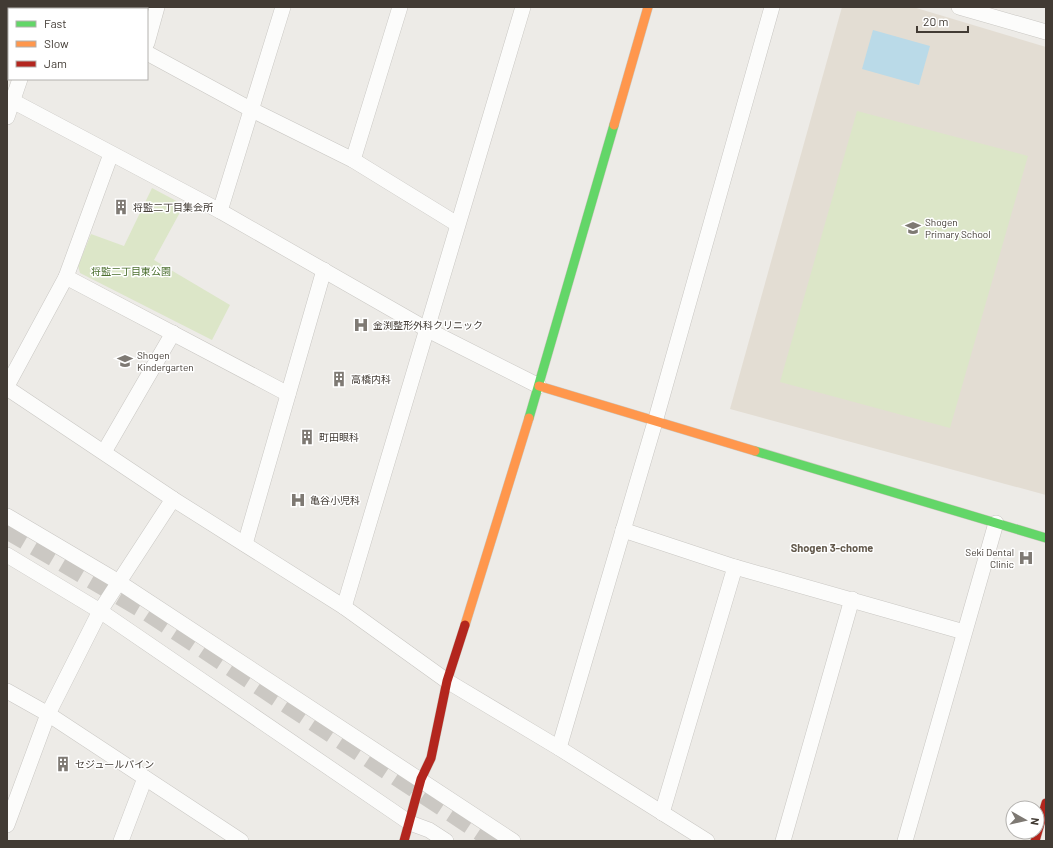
<svg xmlns="http://www.w3.org/2000/svg" width="1053" height="848" font-family="Barlow,'Noto Sans JP',sans-serif">
	<style>
		.education { fill: #e3ddd3 }
		.green { fill: #dce6c8 }
		.water { fill: #badae8 }
		.lines { fill: none; stroke-linecap: round; stroke-linejoin: round }
		.primary-tunnel { stroke: #cbc8c3; stroke-width: 22; stroke-dasharray: 22 11; stroke-linecap: butt }
		.street-casing { stroke: #c9c7c3; stroke-width: 16 }
		.fast-casing { stroke: #ccc7be; stroke-width: 10 }
		.slow-casing { stroke: #ccc7be; stroke-width: 10 }
		.jam-casing { stroke: #ccc7be; stroke-width: 10 }
		.street { stroke: #fcfcfb; stroke-width: 15 }
		.fast { stroke: #63d668; stroke-width: 9 }
		.slow { stroke: #ff974d; stroke-width: 9 }
		.jam { stroke: #b3261e; stroke-width: 9 }
		.labels { text-anchor: middle; dominant-baseline: central; stroke-width: 3; stroke-linejoin: round; paint-order: stroke }
		.poi-label { font-size: 10px; fill: #423b34; stroke: #fff; text-anchor: start }
		.park-label { font-size: 10px; fill: #4a6e2d; stroke: #fff }
		.neighbourhood-label { font-size: 11px; font-weight: bold; fill: #63594c; stroke: #fff }
	</style>
	<rect width="100%" height="100%" fill="#edebe7"/>
	<!-- education -->
	<polygon class="education" points="842,7 913,7 1046,47 1046,495 730,409"/>
	<!-- green -->
	<g class="green">
		<polygon points="857,111 1028,156 950,428 780,382"/>
		<polygon points="152,188 184,205 154,260 230,305 212,340 80,273 78,266 91,234 124,246"/>
	</g>
	<!-- water -->
	<polygon class="water" points="873,30 930,46 919,85 862,69"/>
	<g class="lines">
		<!-- primary-tunnel -->
		<polyline class="primary-tunnel" points="7,528 149,611 497,841"/>
		<!-- street casing -->
		<g class="street-casing">
			<g id="street">
				<polyline points="68,7 71,9"/>
				<polyline points="959,7 1046,32"/>
				<polyline points="40,9 40,7"/>
				<polyline points="147,43 157,7"/>
				<polyline points="147,53 252,110 353,160 457,224"/>
				<polyline points="7,98 220,211 428,330 539,386"/>
				<polyline points="7,117 20,79"/>
				<polyline points="353,160 400,7"/>
				<polyline points="220,211 283,7"/>
				<polyline points="66,277 288,394"/>
				<polyline points="7,386 66,277 111,154"/>
				<polyline points="7,388 173,499 344,607 447,681 559,748 707,841"/>
				<polyline points="104,452 173,333"/>
				<polyline points="7,516 117,581 513,841"/>
				<polyline points="623,530 735,567 964,632"/>
				<polyline points="245,544 324,270"/>
				<polyline points="7,555 100,611 410,823 429,830 446,841"/>
				<polyline points="344,607 523,7"/>
				<polyline points="7,691 48,714 241,841"/>
				<polyline points="559,748 655,422 772,7"/>
				<polyline points="662,813 735,567"/>
				<polyline points="7,825 48,714 100,611 173,499"/>
				<polyline points="121,841 145,778"/>
				<polyline points="783,841 852,599"/>
				<polyline points="905,841 996,523"/>
			</g>
		</g>
		<!-- fast casing -->
		<g class="fast-casing">
			<g id="fast">
				<polyline points="529,418 614,125"/>
				<polyline points="755,451 1046,538"/>
			</g>
		</g>
		<!-- slow casing -->
		<g class="slow-casing">
			<g id="slow">
				<polyline points="614,125 648,7"/>
				<polyline points="539,386 755,451"/>
				<polyline points="465,625 529,418"/>
			</g>
		</g>
		<!-- jam casing -->
		<g class="jam-casing">
			<g id="jam">
				<polyline points="404,841 421,779 431,758 447,681 465,625"/>
				<polyline points="1035,841 1046,803"/>
			</g>
		</g>
		<!-- street -->
		<use href="#street" class="street"/>
		<!-- fast -->
		<use href="#fast" class="fast"/>
		<!-- slow -->
		<use href="#slow" class="slow"/>
		<!-- jam -->
		<use href="#jam" class="jam"/>
	</g>
	<!-- icons -->
	<defs>
		<g id="building-bare" transform="scale(1.2)"><path d="M-4-6H4V6H1V3H-1V6H-4ZM-2.5-4.3h1.7v1.8h-1.7ZM.8-4.3h1.7v1.8H.8ZM-2.5-1h1.7V.8h-1.7ZM.8-1h1.7V.8H.8Z" fill="#7e7973" stroke="#fff" stroke-width="2.5" paint-order="stroke"/></g>
		<g id="school-bare" transform="scale(1.2)"><path d="M0-5L7-2L0 1L-7-2ZM-4 1L0 2.5L4 1V4Q0 6-4 4Z" fill="#7e7973" stroke="#fff" stroke-width="2.5" paint-order="stroke"/></g>
		<g id="hospital-bare" transform="scale(1.2)"><path d="M-5-5h3v3.5h4V-5h3V5h-3V1.5h-4V5h-3Z" fill="#7e7973" stroke="#fff" stroke-width="2.5" paint-order="stroke"/></g>
	</defs>
	<g fill-rule="evenodd">
		<use href="#building-bare" x="121" y="207"/>
		<use href="#school-bare" x="913" y="228"/>
		<use href="#hospital-bare" x="361" y="325"/>
		<use href="#school-bare" x="125" y="361"/>
		<use href="#building-bare" x="339" y="379"/>
		<use href="#building-bare" x="307" y="437"/>
		<use href="#hospital-bare" x="298" y="500"/>
		<use href="#hospital-bare" x="1026" y="558"/>
		<use href="#building-bare" x="63" y="764"/>
	</g>
	<g class="labels">
		<!-- poi labels -->
		<g class="poi-label">
			<text x="133" y="207">将監二丁目集会所</text>
			<text x="925" y="222">Shogen<tspan x="925" dy="12">Primary School</tspan></text>
			<text x="373" y="325">金渕整形外科クリニック</text>
			<text x="137" y="355">Shogen<tspan x="137" dy="12">Kindergarten</tspan></text>
			<text x="351" y="379">高橋内科</text>
			<text x="319" y="437">町田眼科</text>
			<text x="310" y="500">亀谷小児科</text>
			<text x="1014" y="552" text-anchor="end">Seki Dental<tspan x="1014" dy="12">Clinic</tspan></text>
			<text x="75" y="764">セジュールパイン</text>
		</g>
		<!-- park labels -->
		<g class="park-label">
			<text x="131" y="271">将監二丁目東公園</text>
		</g>
		<!-- neighbourhood labels -->
		<g class="neighbourhood-label">
			<text x="832" y="547">Shogen 3-chome</text>
		</g>
	</g>
	<!-- border -->
	<rect width="1053" height="848" fill="none" stroke="#423b34" stroke-width="16"/>
	<!-- legend -->
	<rect x="8" y="8" width="140" height="72" fill="#ffffff" stroke="#b3b1ae"/>
	<rect x="16" y="21" width="20" height="6" fill="#63d668" stroke="#b3b1ae"/>
	<text x="44" y="28" font-size="12" fill="#423b34">Fast</text>
	<rect x="16" y="41" width="20" height="6" fill="#ff974d" stroke="#b3b1ae"/>
	<text x="44" y="48" font-size="12" fill="#423b34">Slow</text>
	<rect x="16" y="61" width="20" height="6" fill="#b3261e" stroke="#b3b1ae"/>
	<text x="44" y="68" font-size="12" fill="#423b34">Jam</text>
	<!-- north arrow -->
	<g transform="translate(1025 820) rotate(98)"><circle r="19" fill="#ffffff" stroke="#b3b1ae"/>
	<path d="M0-3L7 15L0 10L-7 15Z" fill="#7e7973"/>
	<text y="-6" font-size="11" font-weight="bold" text-anchor="middle" fill="#423b34">N</text>
	</g>
	<!-- scale -->
	<path d="M917 26v6h51v-6" fill="none" stroke="#423b34" stroke-width="2"/>
	<text x="923" y="26" font-size="12" fill="#423b34" stroke="#ffffff" stroke-width="3" paint-order="stroke">20 m</text>
</svg>
